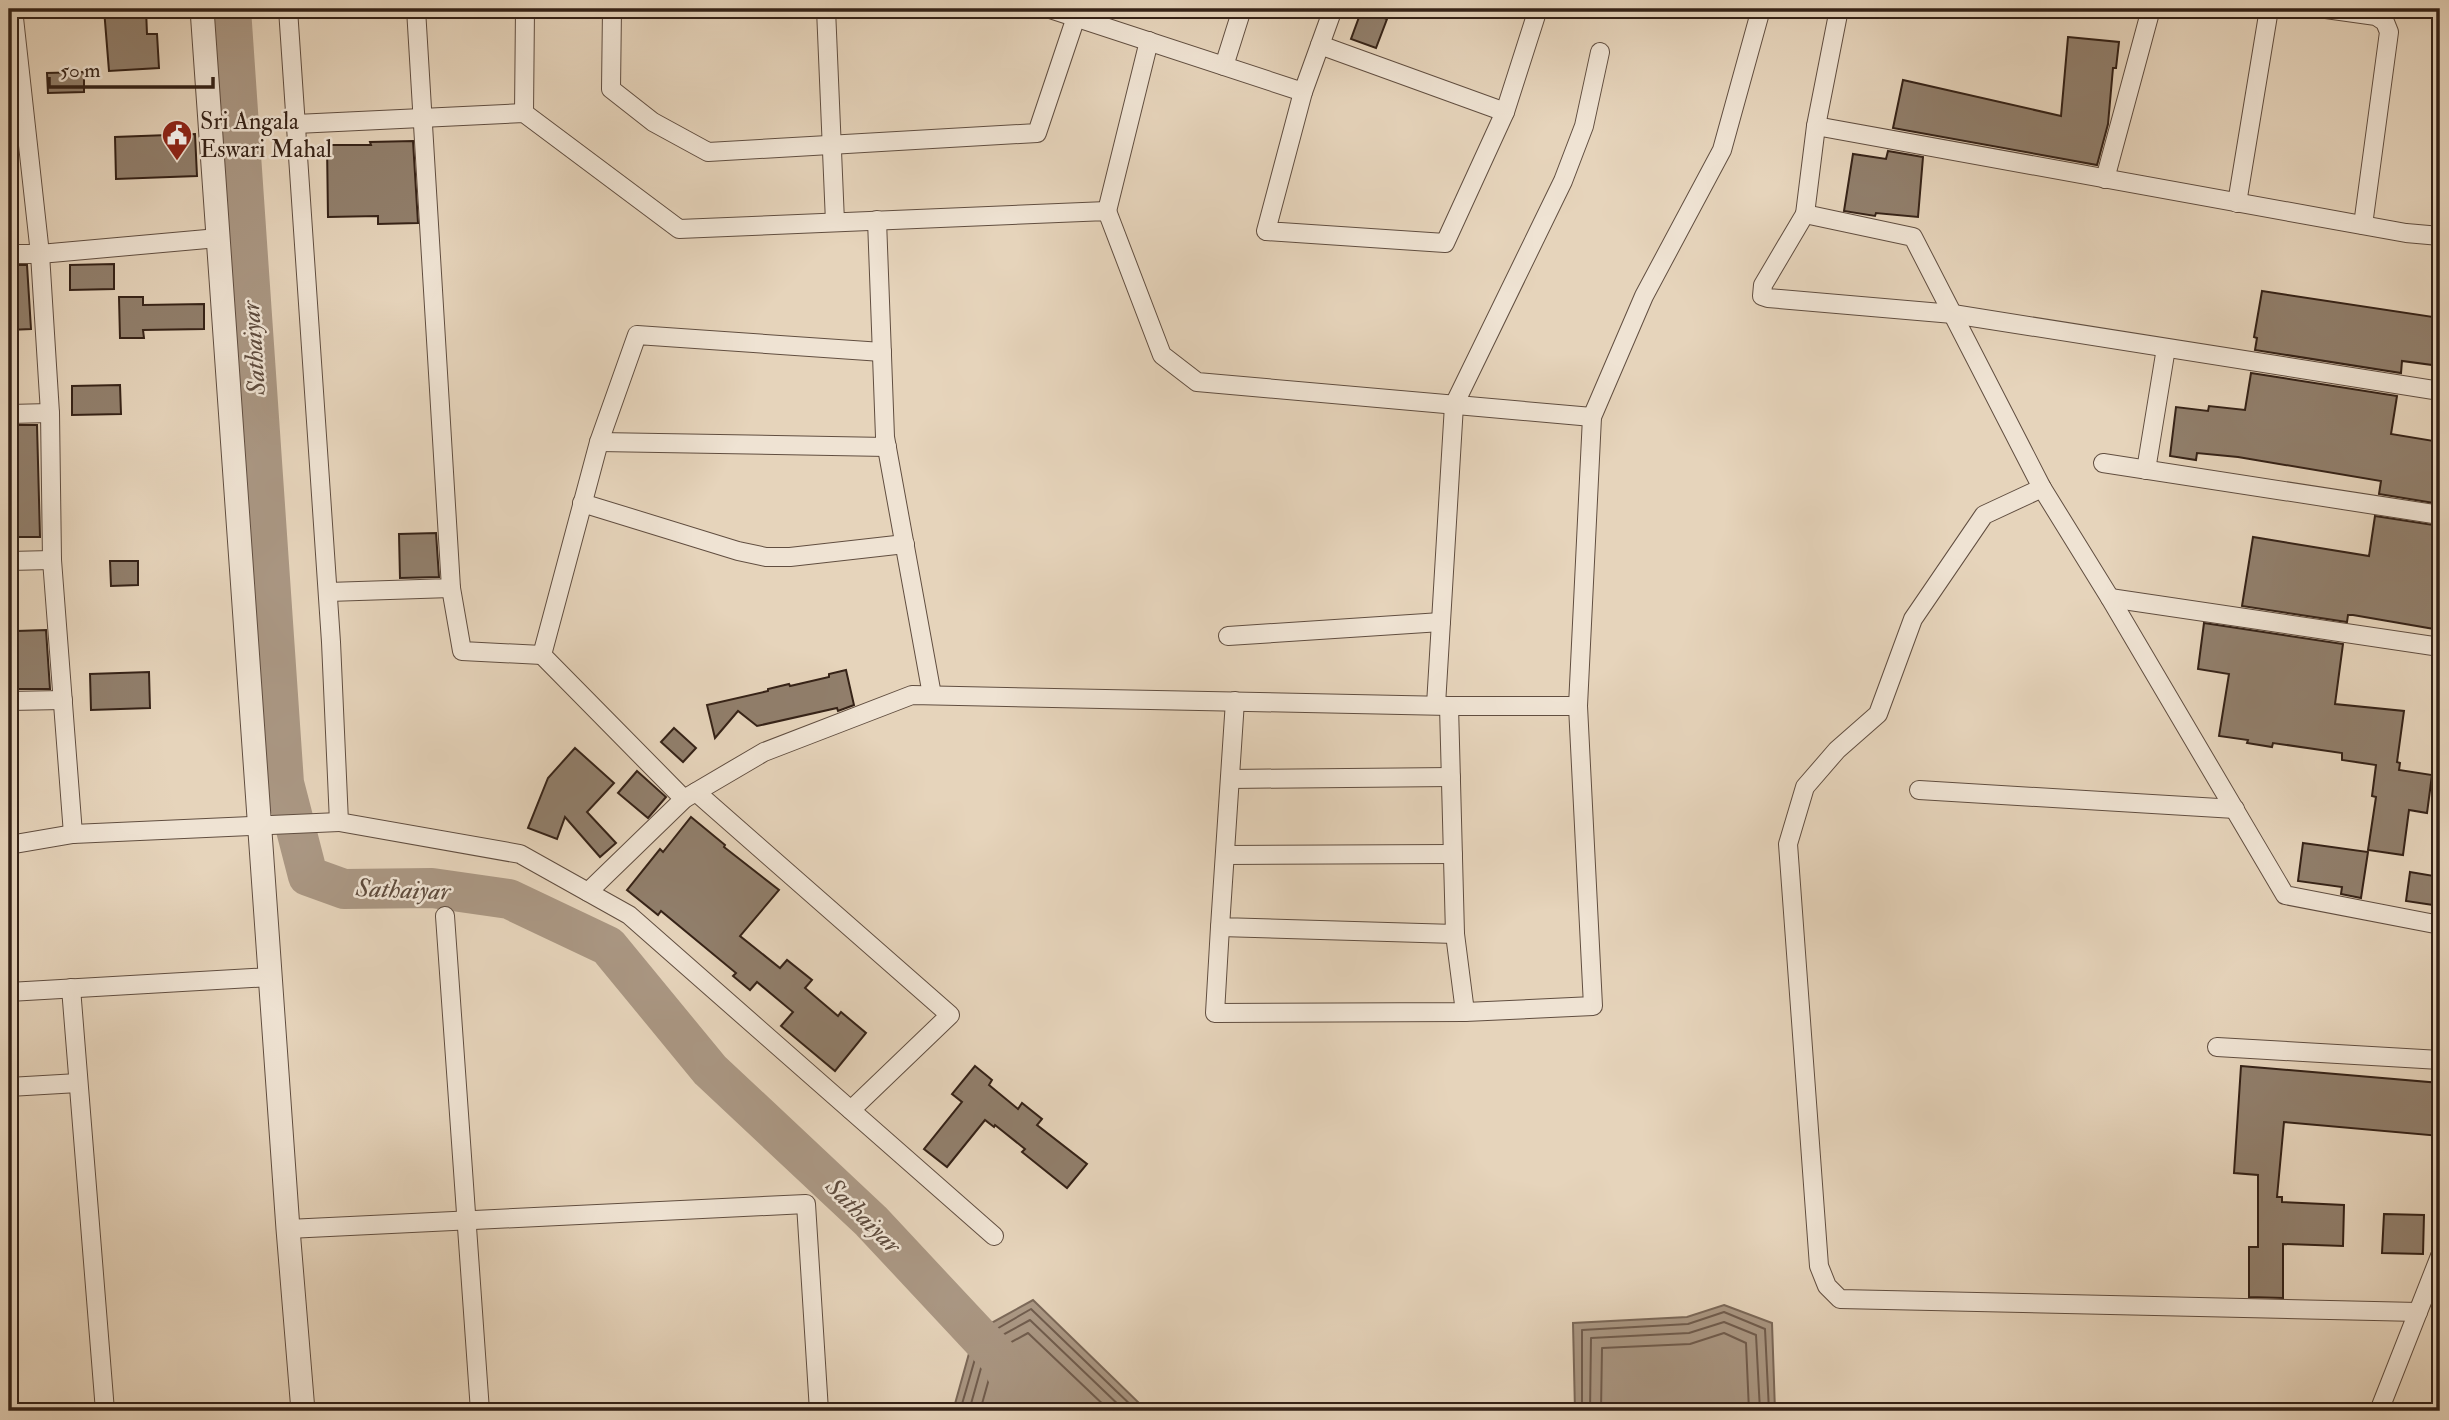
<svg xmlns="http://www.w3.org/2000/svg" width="2449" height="1420" font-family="'IM FELL Double Pica',serif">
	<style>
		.water { fill: #aa9783; stroke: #7b6858; stroke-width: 2 }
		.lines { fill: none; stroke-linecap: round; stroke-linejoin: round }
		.shore { stroke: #705c4d; stroke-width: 2 }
		.river { stroke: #aa9783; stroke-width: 40 }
		.building { fill: #917f6c; stroke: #352217; stroke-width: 2 }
		.minor-casing { stroke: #614e40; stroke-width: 20 }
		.tertiary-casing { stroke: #614e40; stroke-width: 25 }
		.minor { stroke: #efe3d3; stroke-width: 18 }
		.tertiary { stroke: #efe3d3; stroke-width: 23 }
		.labels { text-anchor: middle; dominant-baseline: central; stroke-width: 5; stroke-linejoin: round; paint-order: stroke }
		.poi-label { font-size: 24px; fill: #352217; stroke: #efe3d3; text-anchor: start }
		.water-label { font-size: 26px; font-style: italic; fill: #5e4b3d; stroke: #efe3d3 }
	</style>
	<rect width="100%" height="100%" fill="#e6d4bb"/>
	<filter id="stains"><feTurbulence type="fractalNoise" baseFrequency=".00286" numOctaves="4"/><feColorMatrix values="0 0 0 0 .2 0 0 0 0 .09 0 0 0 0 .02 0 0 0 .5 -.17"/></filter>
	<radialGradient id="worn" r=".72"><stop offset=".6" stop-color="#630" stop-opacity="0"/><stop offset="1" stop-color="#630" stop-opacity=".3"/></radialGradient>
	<!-- water -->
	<g class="water">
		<polygon points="1033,1300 1142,1406 1150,1411 953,1411 975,1332"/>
		<polygon points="1724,1305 1772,1323 1775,1411 1575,1411 1573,1323 1687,1317"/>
	</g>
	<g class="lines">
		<!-- shore -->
		<g class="shore">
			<polyline points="960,1411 981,1338 1031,1309 1137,1411"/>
			<polyline points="969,1411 988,1343 1030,1320 1125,1411"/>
			<polyline points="980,1411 997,1350 1028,1333 1110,1411"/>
			<polyline points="1582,1411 1582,1330 1688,1324 1724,1312 1765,1329 1769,1411"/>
			<polyline points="1590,1411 1591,1338 1689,1333 1724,1322 1756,1335 1760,1411"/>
			<polyline points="1601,1411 1602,1348 1690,1344 1724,1333 1746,1343 1749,1411"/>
		</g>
		<!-- river -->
		<polyline class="river" points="231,9 284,783 308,876 344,889 432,888 509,899 608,946 710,1070 871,1221 1000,1359 1025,1411"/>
	</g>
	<!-- building -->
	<g class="building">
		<polygon points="104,9 146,9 147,34 157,34 159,68 109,71"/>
		<polygon points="1362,9 1387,19 1376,48 1351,39"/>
		<polygon points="2068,37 2119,42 2116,68 2113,68 2108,124 2097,165 1893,128 1903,80 2061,116"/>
		<polygon points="84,72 84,92 48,93 47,73"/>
		<polygon points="195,134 197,176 116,179 115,137"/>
		<polygon points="413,141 418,223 378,224 378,216 328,217 327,145 371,145 370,142"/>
		<polygon points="1888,151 1923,157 1918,217 1876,213 1875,216 1844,211 1853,154 1886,159"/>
		<polygon points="114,264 114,289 70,290 70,265"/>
		<polygon points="9,265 27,265 31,329 9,330"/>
		<polygon points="2262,291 2440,318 2440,366 2402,361 2401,373 2255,350 2257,338 2254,337"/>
		<polygon points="119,297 143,297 143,305 204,304 204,329 143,330 144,338 120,338"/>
		<polygon points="2251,373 2397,396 2391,434 2440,442 2440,504 2379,494 2381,481 2238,457 2197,453 2196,460 2170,456 2176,407 2208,411 2209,406 2245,410"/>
		<polygon points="120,385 121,414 72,415 72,386"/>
		<polygon points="9,425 37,425 40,537 16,537 15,474 9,475"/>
		<polygon points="2375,516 2440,526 2440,630 2353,615 2348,615 2347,622 2242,606 2253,537 2369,556"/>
		<polygon points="436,533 439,577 400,578 399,534"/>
		<polygon points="110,561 138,561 138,585 111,586"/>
		<polygon points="2204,623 2343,644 2335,704 2404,711 2397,762 2400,763 2399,770 2432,775 2427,813 2409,810 2403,855 2368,850 2376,797 2372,796 2376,765 2342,760 2342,753 2273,743 2272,747 2247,743 2248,740 2219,736 2229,674 2198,669"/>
		<polygon points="46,630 50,689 18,689 17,631"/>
		<polygon points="846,670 854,705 838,711 837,708 757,726 738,711 715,738 707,705 768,691 768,689 789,684 790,686 829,677 829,674"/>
		<polygon points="149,672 150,708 91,710 90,674"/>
		<polygon points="674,728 696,748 683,762 661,742"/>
		<polygon points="575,748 614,783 587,812 616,843 600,857 565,817 557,839 528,828 548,778"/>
		<polygon points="637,771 666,797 648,818 618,793"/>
		<polygon points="691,817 725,845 724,847 779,890 740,936 780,968 787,960 812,980 805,988 838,1016 841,1012 866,1033 835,1071 781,1026 793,1012 757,982 750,990 733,976 736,973 661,911 658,915 627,890 660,849 663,852"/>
		<polygon points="2303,843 2368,852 2361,898 2341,894 2342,887 2298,881"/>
		<polygon points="2410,872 2440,877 2440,906 2406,901"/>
		<polygon points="975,1066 992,1080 989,1085 1018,1109 1022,1103 1042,1119 1037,1125 1087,1164 1067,1188 1022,1152 1025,1149 995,1125 994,1127 985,1120 947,1167 924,1149 962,1102 952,1094"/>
		<polygon points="2241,1066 2440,1083 2440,1136 2284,1122 2277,1197 2282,1197 2282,1202 2344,1205 2343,1246 2283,1244 2283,1298 2249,1297 2249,1247 2258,1247 2258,1175 2234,1173"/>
		<polygon points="2384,1214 2424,1215 2423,1254 2382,1253"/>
	</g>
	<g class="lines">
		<!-- minor casing -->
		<g class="minor-casing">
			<g id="minor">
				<polyline points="13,9 40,254 218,238"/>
				<polyline points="288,9 331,642 339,822 520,854 629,915 994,1236"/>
				<polyline points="612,9 611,89 653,122 708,152 1037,133 1076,17"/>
				<polyline points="826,9 835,222"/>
				<polyline points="1050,9 1303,92 1333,9"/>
				<polyline points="1839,9 1816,126 1805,214 1913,237 2042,488 2110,598 2285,895 2440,925"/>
				<polyline points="2326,9 2376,16 2385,22 2389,32 2363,225"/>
				<polyline points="1320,45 1505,112"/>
				<polyline points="1224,66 1242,9"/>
				<polyline points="1303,92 1266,231 1445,243 1505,112 1538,9"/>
				<polyline points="524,113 525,9"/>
				<polyline points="296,124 524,113 679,229 1107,211 1162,355 1197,382 1592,417"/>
				<polyline points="1816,126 2406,233 2440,236"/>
				<polyline points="2105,179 2151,9"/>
				<polyline points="2237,203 2269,9"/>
				<polyline points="1107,211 1149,41"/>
				<polyline points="1805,214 1763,285 1762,296 1768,298 1953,314 2440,391"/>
				<polyline points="877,220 885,437 932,695"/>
				<polyline points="9,254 40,254 50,413 52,560 73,834"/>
				<polyline points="9,414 50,413"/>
				<polyline points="599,442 887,447"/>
				<polyline points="2103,463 2440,515"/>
				<polyline points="2146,470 2166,348"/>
				<polyline points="2042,488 1984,515 1913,619 1878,714 1837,750 1805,787 1788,844 1819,1266 1827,1286 1840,1299 2418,1312"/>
				<polyline points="582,503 738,551 766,557 790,557 905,544"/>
				<polyline points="9,561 52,560"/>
				<polyline points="451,588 462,651 542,655"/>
				<polyline points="328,592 451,588 416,9"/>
				<polyline points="2110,598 2440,647"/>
				<polyline points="1228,636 1441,622"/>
				<polyline points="9,701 63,700"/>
				<polyline points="1235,701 1220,927 1455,934 1449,706"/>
				<polyline points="1436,705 1454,405 1563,181 1584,126 1600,52"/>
				<polyline points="1230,779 1451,777"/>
				<polyline points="1919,790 2235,809"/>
				<polyline points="696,792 950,1015 851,1110"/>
				<polyline points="684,799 542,655 599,442 637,335 882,352"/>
				<polyline points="9,845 73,834 339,822"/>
				<polyline points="1225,855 1453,854"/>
				<polyline points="588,892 684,799 764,752 912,695 1449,706 1578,706 1592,417 1644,296 1722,150 1761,9"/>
				<polyline points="445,916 480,1411"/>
				<polyline points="1220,927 1215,1013 1465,1012 1455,934"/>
				<polyline points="71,988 105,1411"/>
				<polyline points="9,992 270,977"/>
				<polyline points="1465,1012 1593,1006 1578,706"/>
				<polyline points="2217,1047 2440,1060"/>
				<polyline points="9,1087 78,1083"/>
				<polyline points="288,1229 806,1204 819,1411"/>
				<polyline points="2379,1411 2440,1256"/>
			</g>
		</g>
		<!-- tertiary casing -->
		<g class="tertiary-casing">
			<polyline id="tertiary" points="202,9 288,1229 303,1411"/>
		</g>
		<!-- minor -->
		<use href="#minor" class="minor"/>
		<!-- tertiary -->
		<use href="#tertiary" class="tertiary"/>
	</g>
	<!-- icons -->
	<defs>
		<g id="civic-pin" transform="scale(1.575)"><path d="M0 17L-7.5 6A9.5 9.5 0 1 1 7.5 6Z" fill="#8f2418" stroke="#efe3d3"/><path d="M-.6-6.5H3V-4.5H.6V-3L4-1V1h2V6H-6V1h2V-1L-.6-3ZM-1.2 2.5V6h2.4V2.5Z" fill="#fff"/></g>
	</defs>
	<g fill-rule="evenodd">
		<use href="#civic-pin" x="177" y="135"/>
	</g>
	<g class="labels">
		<!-- poi labels -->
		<g class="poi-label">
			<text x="200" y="121">Sri Angala<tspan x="200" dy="28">Eswari Mahal</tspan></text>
		</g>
		<!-- water labels -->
		<g class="water-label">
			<text transform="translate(254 348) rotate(-94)">Sathaiyar</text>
			<text transform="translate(403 890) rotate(2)">Sathaiyar</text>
			<text transform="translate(863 1216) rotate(45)">Sathaiyar</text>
		</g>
	</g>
	<!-- margin -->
	<rect width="2449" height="1420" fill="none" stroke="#e6d4bb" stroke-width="35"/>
	<rect x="10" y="10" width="2428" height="1399" fill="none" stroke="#352217" stroke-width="3.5"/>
	<rect x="18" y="18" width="2414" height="1385" fill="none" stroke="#352217" stroke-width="2"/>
	<!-- scale -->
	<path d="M49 77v10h164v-10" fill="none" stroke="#352217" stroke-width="3.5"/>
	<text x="60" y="77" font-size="21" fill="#352217" stroke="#efe3d3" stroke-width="5" paint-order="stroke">50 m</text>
	<rect width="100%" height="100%" filter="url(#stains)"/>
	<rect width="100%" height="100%" fill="url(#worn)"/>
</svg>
